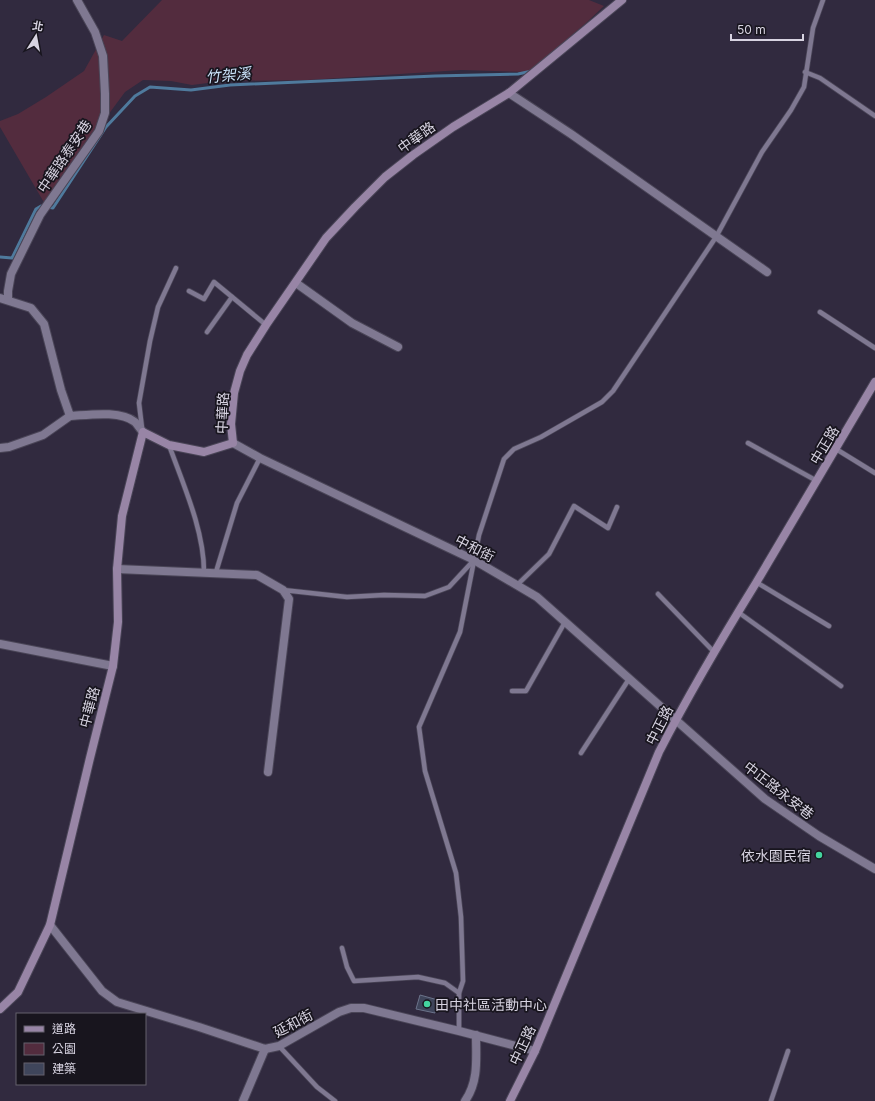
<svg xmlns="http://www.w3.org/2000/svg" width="875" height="1101" font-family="Inter,'Noto Sans TC',sans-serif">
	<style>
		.green { fill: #532c3e }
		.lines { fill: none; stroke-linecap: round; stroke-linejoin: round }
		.stream { stroke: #4f7a9d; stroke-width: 3 }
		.building { fill: #3f455b; stroke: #6b738a }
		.lane-casing { stroke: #4a4557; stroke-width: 6 }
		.street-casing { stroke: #4a4557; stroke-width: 10 }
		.secondary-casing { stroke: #4a4557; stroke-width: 10 }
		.lane { stroke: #7f7891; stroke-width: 4.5 }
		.street { stroke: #7f7891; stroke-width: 8 }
		.secondary { stroke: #9885a6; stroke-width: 8 }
		.poi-dot { fill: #44d49f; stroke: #18151e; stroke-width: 1.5 }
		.labels { text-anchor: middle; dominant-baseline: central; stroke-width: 3.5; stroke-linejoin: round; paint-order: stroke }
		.street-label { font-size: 14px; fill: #d7d3e1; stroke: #18151e }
		.poi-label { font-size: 14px; fill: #d7d3e1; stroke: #18151e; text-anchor: end }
		.water-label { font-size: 15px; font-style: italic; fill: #cae3fa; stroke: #18151e }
	</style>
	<rect width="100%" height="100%" fill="#312a3f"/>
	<!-- green -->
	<polygon class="green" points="162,0 589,0 604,6 586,23 529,72 461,70 308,80 223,81 192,85 171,81 143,80 125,92 94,134 49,211 0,127 0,121 18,114 46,97 84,71 104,35 122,41"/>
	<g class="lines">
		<!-- stream -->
		<polyline class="stream" points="0,257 12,258 36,209 41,206 53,208 106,127 135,96 150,87 191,90 230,85 435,76 518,74 532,71"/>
	</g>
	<!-- building -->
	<polygon class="building" points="420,995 438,1000 435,1013 416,1009"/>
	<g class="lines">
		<!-- lane casing -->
		<g class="lane-casing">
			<g id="lane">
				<polyline points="805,72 820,78 875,116"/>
				<polyline points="189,291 204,299 214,282 266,325"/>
				<polyline points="820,312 875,348"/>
				<polyline points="207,332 232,297"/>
				<polyline points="142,428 139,403 150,341 158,307 176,268"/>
				<polyline points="748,443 817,481"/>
				<path d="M 169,445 C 183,484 204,530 204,572"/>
				<polyline points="836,449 875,473"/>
				<polyline points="216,572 237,503 260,458"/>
				<polyline points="756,582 829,626"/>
				<polyline points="517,585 549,554 574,506 608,528 617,507"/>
				<polyline points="283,590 347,597 384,595 425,596 449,587 474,560"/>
				<polyline points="658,594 714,652"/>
				<polyline points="738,612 841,686"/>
				<polyline points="512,691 526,691 565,622"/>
				<polyline points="581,753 629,679"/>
				<polyline points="342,948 347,967 354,981 418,977 445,983 459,993 459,1031"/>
				<polyline points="459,993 463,981 461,917 456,873 425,771 419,727 460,632 479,535 504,459 514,449 541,437 602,402 613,391 716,237 762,152 791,110 804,87 813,28 823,0"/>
				<polyline points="279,1046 317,1087 335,1101"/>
				<polyline points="771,1101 788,1051"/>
			</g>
		</g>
		<!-- street casing -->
		<g class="street-casing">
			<g id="street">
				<polyline points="509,93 571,134 767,272"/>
				<polyline points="296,283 352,323 398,347"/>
				<path d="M 0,298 L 31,308 L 44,324 L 61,390 L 70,416 C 88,415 120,410 135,422 C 138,425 140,429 143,432"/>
				<polyline points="8,300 8,291 11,274 40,215 99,131 105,113 105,94 103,56 95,32 77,0"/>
				<polyline points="233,443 260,458 474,560 537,597 765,799 819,836 875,869"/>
				<polyline points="0,448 9,447 43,435 70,416"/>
				<polyline points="117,569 257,575 283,590 289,599 268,772"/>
				<polyline points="0,644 113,666"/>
				<polyline points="50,925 102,991 117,1002 199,1027 265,1049 279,1046 339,1012 351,1008 364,1008 459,1031 535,1051"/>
				<polyline points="243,1101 265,1049"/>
				<path d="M 465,1101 C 479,1081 476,1058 476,1035"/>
			</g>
		</g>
		<!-- secondary casing -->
		<g class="secondary-casing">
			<g id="secondary">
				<polyline points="0,1009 18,992 50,925 90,758 113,666 118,622 117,569 122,516 143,432 169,445 204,452 233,443 231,424 234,393 240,371 247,355 266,325 326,238 355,207 385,177 413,155 453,127 509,93 622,0"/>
				<path d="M 510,1101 L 535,1051 L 659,752 C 689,694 722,638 756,583 C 796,516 836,449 875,382"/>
			</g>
		</g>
		<!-- lane -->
		<use href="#lane" class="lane"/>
		<!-- street -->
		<use href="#street" class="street"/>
		<!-- secondary -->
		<use href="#secondary" class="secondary"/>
	</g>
	<!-- markers -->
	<g class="poi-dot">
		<circle cx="819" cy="855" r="4"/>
		<circle cx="427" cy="1004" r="4"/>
	</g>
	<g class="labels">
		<!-- street labels -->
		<g class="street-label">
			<text transform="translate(416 137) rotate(-36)">中華路</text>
			<text transform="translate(64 156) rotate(-56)">中華路泰安巷</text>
			<text transform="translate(222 413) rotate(-87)">中華路</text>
			<text transform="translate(824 445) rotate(-59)">中正路</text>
			<text transform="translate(475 548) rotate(27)">中和街</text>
			<text transform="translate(89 707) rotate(-75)">中華路</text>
			<text transform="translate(659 725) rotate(-63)">中正路</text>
			<text transform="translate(779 790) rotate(38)">中正路永安巷</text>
			<text transform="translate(293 1023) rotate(-28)">延和街</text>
			<text transform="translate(522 1045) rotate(-65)">中正路</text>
		</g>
		<!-- poi labels -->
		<g class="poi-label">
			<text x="811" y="855">依水園民宿</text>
			<text x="435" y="1004" text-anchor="start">田中社區活動中心</text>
		</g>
		<!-- water labels -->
		<g class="water-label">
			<text transform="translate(228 75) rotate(-5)">竹架溪</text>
		</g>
	</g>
	<!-- legend -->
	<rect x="16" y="1013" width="130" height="72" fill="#18151e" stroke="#64616c"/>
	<rect x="24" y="1026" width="20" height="6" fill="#9885a6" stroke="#64616c"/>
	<text x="52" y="1033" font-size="12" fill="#d7d3e1">道路</text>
	<rect x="24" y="1043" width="20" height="12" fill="#532c3e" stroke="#64616c"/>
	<text x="52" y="1053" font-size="12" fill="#d7d3e1">公園</text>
	<rect x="24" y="1063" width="20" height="12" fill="#3f455b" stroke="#64616c"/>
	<text x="52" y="1073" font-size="12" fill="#d7d3e1">建築</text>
	<!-- north arrow -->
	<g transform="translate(36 36) rotate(11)" stroke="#18151e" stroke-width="3" paint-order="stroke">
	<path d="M0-3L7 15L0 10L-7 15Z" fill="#d7d3e1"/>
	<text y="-6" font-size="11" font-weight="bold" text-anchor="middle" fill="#d7d3e1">北</text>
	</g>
	<!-- scale -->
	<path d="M731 34v6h72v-6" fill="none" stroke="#d7d3e1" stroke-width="2"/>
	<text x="737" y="34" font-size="12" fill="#d7d3e1" stroke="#18151e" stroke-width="3" paint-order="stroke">50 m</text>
</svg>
